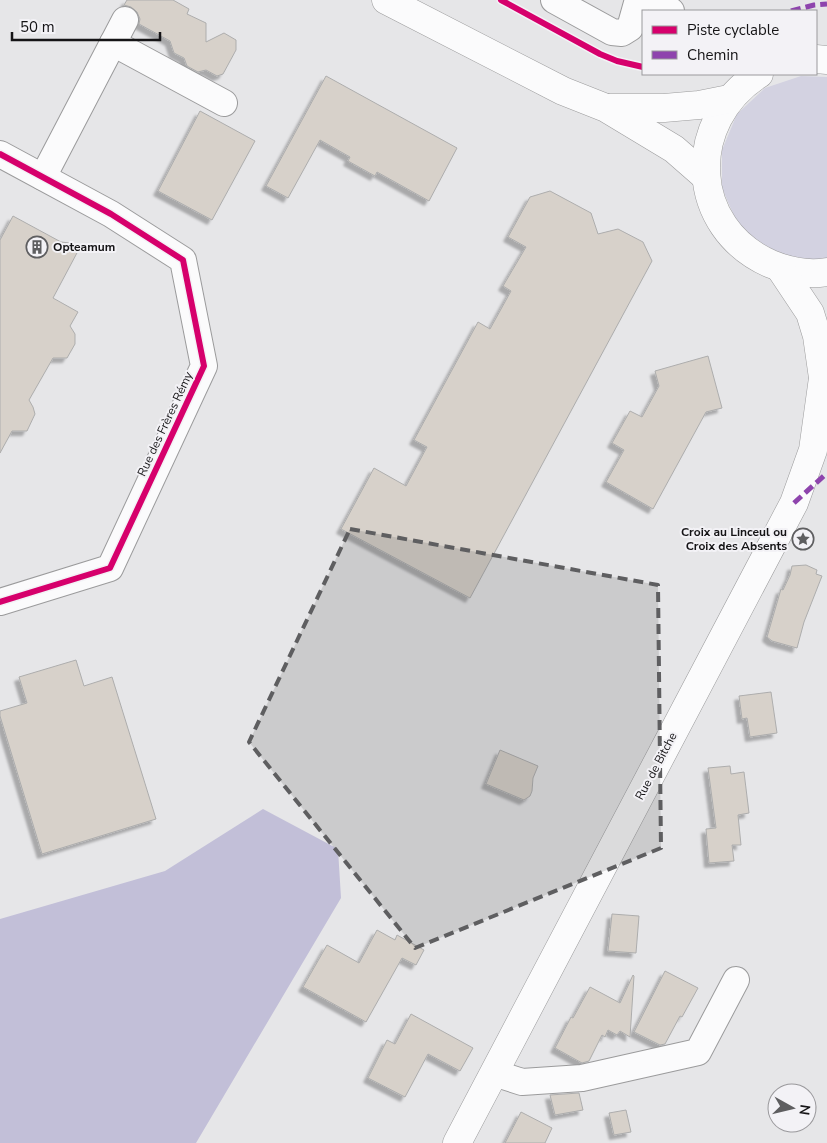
<svg xmlns="http://www.w3.org/2000/svg" width="827" height="1143" font-family="'Nunito Sans',sans-serif">
	<style>
		.green { fill: #d3d2e1 }
		.forest { fill: #c2bfd8 }
		.building { fill: #d7d1ca; stroke: #adadad; filter: url(#shadow) }
		.lines { fill: none; stroke-linecap: round; stroke-linejoin: round }
		.minor-casing { stroke: #9b9b9c; stroke-width: 28 }
		.major-casing { stroke: #9b9b9c; stroke-width: 29 }
		.minor { stroke: #fbfbfc; stroke-width: 26 }
		.major { stroke: #fbfbfc; stroke-width: 28 }
		.quiet { stroke: #8e44ad; stroke-width: 5; stroke-dasharray: 10 5; stroke-linecap: butt }
		.cycleway-casing { stroke: #f3f2f6; stroke-width: 9 }
		.cycleway { stroke: #d6006c; stroke-width: 6 }
		.marked { fill: #5e5e60; fill-opacity: 0.2; stroke: #5e5e60; stroke-width: 4; stroke-dasharray: 10 6; stroke-linejoin: round }
		.labels { text-anchor: middle; dominant-baseline: central; stroke-width: 4; stroke-linejoin: round; paint-order: stroke }
		.poi-label { font-size: 12px; font-weight: bold; fill: #151416; stroke: #f3f2f6; text-anchor: start }
		.street-label { font-size: 12px; fill: #151416; stroke: #f3f2f6 }
	</style>
	<defs>
		<filter id="shadow"><feDropShadow dx="-4.5" dy="4.5" stdDeviation="1" flood-color="#0004"/></filter>
	</defs>
	<rect width="100%" height="100%" fill="#e6e6e8"/>
	<!-- green -->
	<polygon class="green" points="801,76 827,77 827,260 800,261 765,248 737,223 722,188 722,150 737,114 765,88"/>
	<!-- forest -->
	<polygon class="forest" points="263,809 338,849 341,898 196,1143 0,1143 0,919 165,871"/>
	<!-- building -->
	<g class="building">
		<polygon points="127,0 173,0 189,9 187,14 206,23 206,42 224,33 236,40 236,50 223,74 217,76 206,70 198,72 187,66 184,58 174,53 170,41 139,24 140,19 137,12 131,7 124,5"/>
		<polygon points="326,76 457,148 429,201 377,172 375,176 348,161 350,157 320,140 288,198 266,186"/>
		<polygon points="200,111 255,141 212,220 158,191"/>
		<polygon points="550,191 591,213 598,234 618,229 643,242 652,261 470,598 341,529 374,468 406,486 427,447 414,440 478,322 490,329 511,291 503,286 526,247 508,237 530,197"/>
		<polygon points="13,216 61,242 70,243 78,251 53,298 78,312 70,326 75,334 75,344 67,358 53,358 29,400 33,407 35,414 27,431 12,431 0,453 0,240"/>
		<polygon points="708,356 722,408 706,412 653,509 606,482 624,450 612,443 630,411 642,417 659,386 655,371"/>
		<polygon points="806,565 817,570 816,574 822,576 804,622 797,648 772,641 767,637 781,589 783,590 790,575 792,566"/>
		<polygon points="76,660 84,686 112,677 156,819 42,854 0,716 0,711 27,703 19,677"/>
		<polygon points="771,692 777,733 750,737 747,718 742,719 739,696"/>
		<polygon points="500,750 538,766 533,778 532,791 530,796 524,800 486,784"/>
		<polygon points="730,766 731,774 744,772 749,813 738,815 741,845 732,845 734,861 709,863 706,829 716,828 708,768"/>
		<polygon points="612,914 639,916 636,953 608,951"/>
		<polygon points="377,930 395,940 397,935 424,950 416,965 402,958 366,1022 303,987 327,945 359,963"/>
		<polygon points="665,971 698,988 682,1017 680,1016 665,1044 660,1045 634,1032"/>
		<polygon points="633,975 634,976 630,1037 620,1031 617,1035 608,1030 605,1037 602,1035 589,1061 582,1063 555,1048 571,1017 573,1018 590,987 620,1003"/>
		<polygon points="411,1014 473,1048 460,1071 428,1054 405,1097 368,1078 387,1040 395,1044"/>
		<polygon points="579,1093 583,1110 555,1115 550,1095"/>
		<polygon points="626,1110 631,1132 614,1135 609,1113"/>
		<polygon points="521,1112 552,1128 545,1143 505,1143"/>
	</g>
	<g class="lines">
		<!-- minor casing -->
		<g class="minor-casing">
			<g id="minor">
				<polyline points="554,0 612,32 622,33 630,28 637,3"/>
				<polyline points="657,0 671,11"/>
				<polyline points="113,43 224,103"/>
				<polyline points="0,154 111,214 183,260 204,366 110,568 0,602"/>
				<polyline points="43,177 125,20"/>
				<polyline points="494,1073 522,1082 582,1078 698,1052 736,980"/>
			</g>
		</g>
		<!-- major casing -->
		<g class="major-casing">
			<g id="major">
				<polyline points="386,0 563,91 606,108 674,149 706,177"/>
				<polyline points="816,59 827,60"/>
				<path d="M 759,74 C 685,121 688,228 771,264 C 788,271 809,275 827,272"/>
				<polyline points="609,108 664,108 699,105 729,99"/>
				<polyline points="780,268 810,313 817,336 823,378"/>
				<polyline points="457,1143 794,503 813,450 823,378 827,365"/>
			</g>
		</g>
		<!-- minor -->
		<use href="#minor" class="minor"/>
		<!-- major -->
		<use href="#major" class="major"/>
		<!-- quiet -->
		<g class="quiet">
			<polyline points="791,11 814,5 827,4"/>
			<polyline points="794,503 827,473"/>
		</g>
		<!-- cycleway casing -->
		<g class="cycleway-casing">
			<g id="cycleway">
				<polyline points="501,0 600,54 617,61 643,67"/>
				<polyline points="0,154 111,214 183,260 204,366 110,568 0,602"/>
			</g>
		</g>
		<!-- cycleway -->
		<use href="#cycleway" class="cycleway"/>
	</g>
	<!-- marked area -->
	<path class="marked" d="M 350,529 L 658,585 L 661,848 L 415,948 L 249,742 Z"/>
	<!-- icons -->
	<defs>
		<g id="building-ring" transform="scale(1.125)"><circle r="9.5" fill="#f3f2f6" stroke="#5e5e60" stroke-width="1.5"/><path d="M-4-6H4V6H1V3H-1V6H-4ZM-2.5-4.3h1.7v1.8h-1.7ZM.8-4.3h1.7v1.8H.8ZM-2.5-1h1.7V.8h-1.7ZM.8-1h1.7V.8H.8Z" fill="#5e5e60"/></g>
		<g id="sight-ring" transform="scale(1.125)"><circle r="9.5" fill="#f3f2f6" stroke="#5e5e60" stroke-width="1.5"/><path d="M0-6L1.8-2.2L6-1.7L2.9 1.2L3.7 5.4L0 3.3L-3.7 5.4L-2.9 1.2L-6-1.7L-1.8-2.2Z" fill="#5e5e60"/></g>
	</defs>
	<g fill-rule="evenodd">
		<use href="#building-ring" x="37" y="247"/>
		<use href="#sight-ring" x="803" y="539"/>
	</g>
	<g class="labels">
		<!-- poi labels -->
		<g class="poi-label">
			<text x="53" y="247">Opteamum</text>
			<text x="787" y="532" text-anchor="end">Croix au Linceul ou<tspan x="787" dy="14">Croix des Absents</tspan></text>
		</g>
		<!-- street labels -->
		<g class="street-label">
			<text transform="translate(165 424) rotate(-65)">Rue des Frères Rémy</text>
			<text transform="translate(656 766) rotate(-62)">Rue de Bitche</text>
		</g>
	</g>
	<!-- legend -->
	<rect x="642" y="10" width="175" height="65" fill="#f3f2f6" stroke="#9a999c"/>
	<rect x="652" y="26" width="25" height="8" fill="#d6006c" stroke="#9a999c"/>
	<text x="687" y="35" font-size="15" fill="#151416">Piste cyclable</text>
	<rect x="652" y="51" width="25" height="8" fill="#8e44ad" stroke="#9a999c"/>
	<text x="687" y="60" font-size="15" fill="#151416">Chemin</text>
	<!-- north arrow -->
	<g transform="translate(792 1108) rotate(98)"><circle r="24" fill="#f3f2f6" stroke="#9a999c"/>
	<path d="M0-4L9 19L0 12L-9 19Z" fill="#5e5e60"/>
	<text y="-8" font-size="14" font-weight="bold" text-anchor="middle" fill="#151416">N</text>
	</g>
	<!-- scale -->
	<path d="M12 32v8h148v-8" fill="none" stroke="#151416" stroke-width="2.5"/>
	<text x="20" y="32" font-size="15" fill="#151416" stroke="#f3f2f6" stroke-width="4" paint-order="stroke">50 m</text>
</svg>
